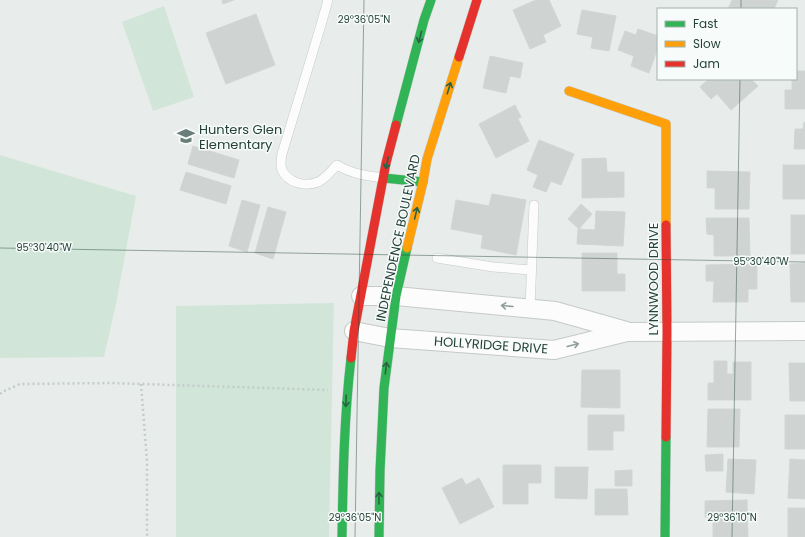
<svg xmlns="http://www.w3.org/2000/svg" width="805" height="537" font-family="Poppins,sans-serif">
	<style>
		.green { fill: #d1e6d8 }
		.building { fill: #cfd4d2; stroke: #d1d6d4 }
		.lines { fill: none; stroke-linecap: round; stroke-linejoin: round }
		.lane-casing { stroke: #c5cac8; stroke-width: 10 }
		.street-casing { stroke: #c5cac8; stroke-width: 20 }
		.fast-casing { stroke: #c3cbc8; stroke-width: 10 }
		.slow-casing { stroke: #c3cbc8; stroke-width: 10 }
		.jam-casing { stroke: #c3cbc8; stroke-width: 10 }
		.path { stroke: #c3ccca; stroke-width: 2.5; stroke-dasharray: 2 3; stroke-linecap: butt }
		.lane { stroke: #fcfcfc; stroke-width: 9 }
		.street { stroke: #fcfcfc; stroke-width: 18 }
		.fast { stroke: #30b455; stroke-width: 9 }
		.slow { stroke: #ff9f0a; stroke-width: 9 }
		.jam { stroke: #e5322d; stroke-width: 9 }
		.oneway { stroke: #286442 }
		.oneway2 { stroke: #909f9b }
		.ticks { fill: none; stroke: #24423a; stroke-width: 1; stroke-opacity: 0.45 }
		.labels { text-anchor: middle; dominant-baseline: central; stroke-width: 3; stroke-linejoin: round; paint-order: stroke }
		.poi-label { font-size: 13px; fill: #24423a; stroke: #f7fbf9; text-anchor: start }
		.street-label { font-size: 13px; fill: #24423a; stroke: #f7fbf9 }
		.ticks-label { font-size: 10px; text-anchor: middle; fill: #24423a; stroke: #f7fbf9; stroke-width: 3; stroke-linejoin: round; paint-order: stroke }
	</style>
	<rect width="100%" height="100%" fill="#e8edeb"/>
	<!-- green -->
	<g class="green">
		<polygon points="164,6 194,97 153,111 122,22"/>
		<polygon points="0,155 136,196 116,304 104,357 0,358"/>
		<polygon points="334,303 329,537 176,537 176,306"/>
	</g>
	<!-- building -->
	<g class="building">
		<polygon points="222,0 234,0 223,4"/>
		<polygon points="536,0 549,0 561,26 543,35 546,42 530,49 513,10"/>
		<polygon points="732,0 778,0 774,9 728,9"/>
		<polygon points="582,10 616,16 609,51 591,48 593,37 577,34"/>
		<polygon points="256,14 275,65 226,84 206,33"/>
		<polygon points="638,29 658,36 658,47 649,73 631,66 634,56 618,50 625,31 636,35"/>
		<polygon points="490,56 523,63 520,78 510,76 506,93 483,88"/>
		<polygon points="796,71 805,71 805,109 785,109 785,90 792,90 792,79 796,79"/>
		<polygon points="709,79 751,79 758,86 731,110 717,94 711,99 700,87"/>
		<polygon points="515,105 521,117 518,119 529,141 496,158 479,124"/>
		<polygon points="804,122 805,122 805,149 794,149 795,129 803,129"/>
		<polygon points="539,140 574,154 561,185 551,181 546,192 533,187 538,175 527,170"/>
		<polygon points="193,146 239,160 234,178 188,164"/>
		<polygon points="606,158 607,172 624,172 624,197 582,198 582,159"/>
		<rect x="783" y="165" width="22" height="34"/>
		<polygon points="707,171 750,172 749,209 715,209 715,188 707,188"/>
		<polygon points="186,172 231,186 226,204 180,190"/>
		<polygon points="492,194 526,200 516,255 481,248 483,235 451,229 456,200 489,206"/>
		<polygon points="242,200 260,205 247,252 229,246"/>
		<polygon points="581,204 592,214 579,229 568,219"/>
		<polygon points="268,207 286,212 273,259 255,253"/>
		<polygon points="596,211 625,212 623,246 577,244 578,229 595,230"/>
		<rect x="791" y="215" width="14" height="39"/>
		<polygon points="706,218 749,218 750,256 714,256 714,235 707,234"/>
		<polygon points="582,253 617,253 617,274 625,274 625,291 582,291"/>
		<polygon points="805,263 805,302 791,302 790,264"/>
		<polygon points="757,264 757,289 748,289 748,302 713,302 714,281 706,281 706,265"/>
		<polygon points="714,361 727,361 727,374 733,374 733,362 751,362 751,400 708,400 708,383 714,383"/>
		<polygon points="789,363 805,363 805,401 790,401"/>
		<polygon points="582,370 620,370 620,408 581,407"/>
		<polygon points="708,409 740,409 739,447 707,447"/>
		<polygon points="588,415 624,415 624,431 613,431 613,450 588,450"/>
		<rect x="785" y="415" width="20" height="34"/>
		<polygon points="723,454 723,471 706,471 705,455"/>
		<polygon points="728,459 756,460 754,494 726,492"/>
		<polygon points="790,459 805,460 805,499 788,498"/>
		<polygon points="503,465 541,465 541,483 528,483 528,504 503,504"/>
		<polygon points="555,467 588,467 587,499 555,498"/>
		<polygon points="632,470 632,486 615,486 615,471"/>
		<polygon points="462,478 466,485 479,478 494,507 460,524 442,488"/>
		<polygon points="595,489 627,489 628,515 595,515"/>
		<polygon points="747,500 748,537 713,537 713,517 705,517 705,501"/>
		<rect x="788" y="508" width="17" height="29"/>
	</g>
	<g class="lines">
		<!-- lane casing -->
		<g class="lane-casing">
			<g id="lane">
				<path d="M 328,0 L 321,25 L 282,154 C 281,160 280,165 282,170 C 288,183 305,187 318,182 C 325,179 331,171 337,165 C 352,174 367,176 384,178"/>
				<polyline points="437,258 493,267 531,270"/>
				<polyline points="530,309 534,205"/>
			</g>
		</g>
		<!-- street casing -->
		<g class="street-casing">
			<g id="street">
				<polyline points="361,296 396,296 555,311 626,331"/>
				<polyline points="354,331 390,338 554,350 627,332 805,331"/>
			</g>
		</g>
		<!-- fast casing -->
		<g class="fast-casing">
			<g id="fast">
				<polyline points="396,125 424,20 431,0"/>
				<polyline points="384,178 423,182"/>
				<path d="M 342,537 C 343,477 344,418 351,358"/>
				<polyline points="379,537 380,471 384,388 396,296 407,248"/>
				<polyline points="665,537 666,437"/>
			</g>
		</g>
		<!-- slow casing -->
		<g class="slow-casing">
			<g id="slow">
				<polyline points="569,91 666,124 666,225"/>
				<polyline points="407,248 423,182 427,159 459,57"/>
			</g>
		</g>
		<!-- jam casing -->
		<g class="jam-casing">
			<g id="jam">
				<polyline points="459,57 477,0"/>
				<polyline points="351,358 354,331 386,163 396,125"/>
				<polyline points="666,437 667,332 666,225"/>
			</g>
		</g>
		<!-- path -->
		<g class="path">
			<polyline points="141,384 147,461 147,537"/>
			<polyline points="0,394 2,392 20,384 111,383 328,390"/>
		</g>
		<!-- lane -->
		<use href="#lane" class="lane"/>
		<!-- street -->
		<use href="#street" class="street"/>
		<!-- fast -->
		<use href="#fast" class="fast"/>
		<!-- slow -->
		<use href="#slow" class="slow"/>
		<!-- jam -->
		<use href="#jam" class="jam"/>
	</g>
	<!-- one-way arrows -->
	<defs><path id="oneway-shaft" d="M-6 0H5M1.5-3L5.5 0L1.5 3" fill="none" stroke-width="1.6" stroke-linecap="round" stroke-linejoin="round"/></defs>
	<g class="oneway">
		<use href="#oneway-shaft" transform="translate(420 37) rotate(105)"/>
		<use href="#oneway-shaft" transform="translate(449 88) rotate(-73)"/>
		<use href="#oneway-shaft" transform="translate(387 163) rotate(102)"/>
		<use href="#oneway-shaft" transform="translate(416 213) rotate(-77)"/>
		<use href="#oneway-shaft" transform="translate(386 368) rotate(-83)"/>
		<use href="#oneway-shaft" transform="translate(346 401) rotate(92)"/>
		<use href="#oneway-shaft" transform="translate(379 498) rotate(-90)"/>
	</g>
	<g class="oneway2">
		<use href="#oneway-shaft" transform="translate(507 306) rotate(-175)"/>
		<use href="#oneway-shaft" transform="translate(573 345) rotate(-14)"/>
	</g>
	<!-- ticks -->
	<path class="ticks" d="M 741,9 L 741,0M 0,248 L 805,262M 355,537 L 364,0M 732,537 L 740,79"/>
	<!-- icons -->
	<defs>
		<g id="school-bare" transform="scale(1.38)"><path d="M0-5L7-2L0 1L-7-2ZM-4 1L0 2.5L4 1V4Q0 6-4 4Z" fill="#697e78" stroke="#f7fbf9" stroke-width="2.5" paint-order="stroke"/></g>
	</defs>
	<g fill-rule="evenodd">
		<use href="#school-bare" x="186" y="136"/>
	</g>
	<g class="labels">
		<!-- poi labels -->
		<g class="poi-label">
			<text x="199" y="129">Hunters Glen<tspan x="199" dy="15">Elementary</tspan></text>
		</g>
		<!-- street labels -->
		<g class="street-label">
			<text transform="translate(398 238) rotate(-78)">INDEPENDENCE BOULEVARD</text>
			<text transform="translate(653 279) rotate(-90)">LYNNWOOD DRIVE</text>
			<text transform="translate(491 345) rotate(4)">HOLLYRIDGE DRIVE</text>
		</g>
	</g>
	<g class="ticks-label">
		<text x="364" y="23">29°36'05"N</text>
		<text x="44" y="251">95°30'40"W</text>
		<text x="761" y="265">95°30'40"W</text>
		<text x="355" y="521">29°36'05"N</text>
		<text x="732" y="521">29°36'10"N</text>
	</g>
	<!-- legend -->
	<rect x="657" y="8" width="140" height="72" fill="#f7fbf9" stroke="#a3b1ad"/>
	<rect x="665" y="21" width="20" height="6" fill="#30b455" stroke="#a3b1ad"/>
	<text x="693" y="28" font-size="12" fill="#24423a">Fast</text>
	<rect x="665" y="41" width="20" height="6" fill="#ff9f0a" stroke="#a3b1ad"/>
	<text x="693" y="48" font-size="12" fill="#24423a">Slow</text>
	<rect x="665" y="61" width="20" height="6" fill="#e5322d" stroke="#a3b1ad"/>
	<text x="693" y="68" font-size="12" fill="#24423a">Jam</text>
</svg>
